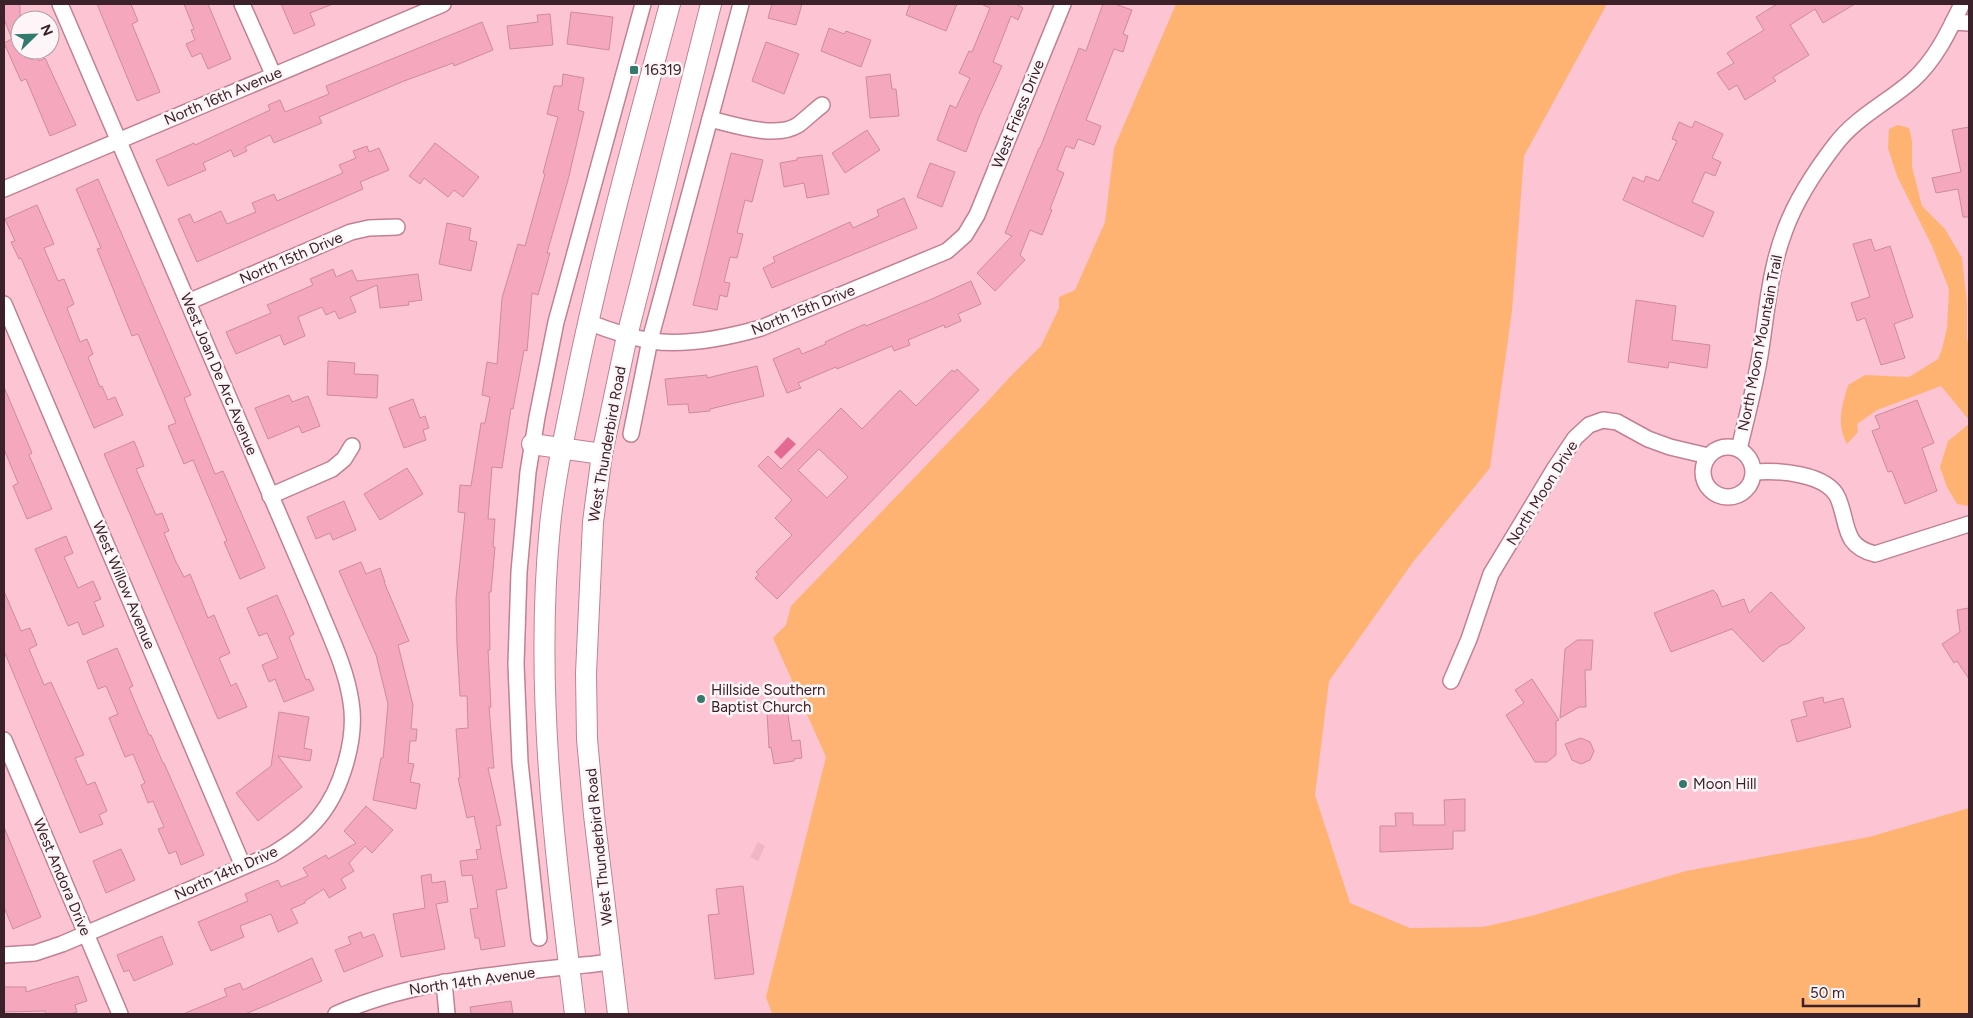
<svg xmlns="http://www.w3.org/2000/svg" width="1973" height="1018" font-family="Figtree,sans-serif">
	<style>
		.built { fill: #f1b5c5 }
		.green { fill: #ffb372 }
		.water { fill: #e46993 }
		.building { fill: #f4a7bd; stroke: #cd8b9e; fill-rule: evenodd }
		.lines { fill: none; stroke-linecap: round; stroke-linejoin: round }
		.street-casing { stroke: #c18093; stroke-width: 18 }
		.secondary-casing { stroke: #c18093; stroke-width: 22 }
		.street { stroke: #fff; stroke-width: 15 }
		.secondary { stroke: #fff; stroke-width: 20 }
		.poi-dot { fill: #34796d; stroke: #fdf5f7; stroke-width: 2 }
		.labels { text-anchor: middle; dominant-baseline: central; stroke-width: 5; stroke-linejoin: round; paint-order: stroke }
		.poi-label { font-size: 15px; fill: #3b2129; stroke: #fdf5f7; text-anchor: start }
		.street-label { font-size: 15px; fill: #3b2129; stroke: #fdf5f7 }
	</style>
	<rect width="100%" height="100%" fill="#fdc5d4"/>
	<!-- built -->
	<polygon class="built" points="758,842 765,846 758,861 750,857"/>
	<!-- green -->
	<g class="green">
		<polygon points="1176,4 1607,4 1524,156 1512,311 1490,468 1413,562 1329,681 1315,795 1350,903 1410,928 1483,927 1531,916 1686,871 1869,837 1969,808 1969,1014 772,1014 766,997 826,757 773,638 786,625 791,606 986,403 1009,378 1041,346 1059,308 1059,297 1075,290 1105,222 1114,148"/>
		<path d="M 1898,125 L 1909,128 L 1912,141 L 1912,167 L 1922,206 L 1945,229 L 1962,258 L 1967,303 L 1967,337 L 1969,350 L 1969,420 L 1941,386 L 1877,410 L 1857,424 L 1858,432 L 1847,444 C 1836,424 1842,406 1848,385 L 1865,375 L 1909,377 L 1938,359 L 1942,349 L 1947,328 L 1949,289 L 1932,246 L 1897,176 L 1888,148 L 1889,129 Z"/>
		<polygon points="1969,424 1969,506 1957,504 1947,487 1940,467 1948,441"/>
	</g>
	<!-- water -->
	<polygon class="water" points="788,437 796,444 781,459 774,452"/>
	<!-- building -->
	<g class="building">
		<polygon points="4,4 20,4 20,50 34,50 39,61 45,58 76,125 50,136 26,79 21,81 4,43 12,39 4,19"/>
		<polygon points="97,4 131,4 138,21 132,24 160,92 137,101"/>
		<polygon points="184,4 208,4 231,59 208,69 201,53 192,57 186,44 195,40 191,30 194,29"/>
		<polygon points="281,4 333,4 310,13 315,25 294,34"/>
		<polygon points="772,4 802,4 796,25 768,18"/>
		<polygon points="910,4 957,4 946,31 906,15"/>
		<polygon points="981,4 1016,4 1023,8 1018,20 1011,16 993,62 1002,66 979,117 966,152 937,140 950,105 956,108 970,78 959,73 969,51 972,52 990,8"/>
		<polygon points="1103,4 1115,4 1132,10 1123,34 1128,36 1123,52 1114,49 1086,120 1101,126 1094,145 1078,139 1074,149 1066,146 1057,170 1064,173 1050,209 1052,210 1042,235 1030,230 1020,255 1025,260 995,291 977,273 1012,236 1005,233 1039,148 1040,148 1079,48 1086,51"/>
		<polygon points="1777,4 1855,4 1823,23 1815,9 1790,25 1809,55 1773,77 1776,81 1745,100 1737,85 1729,90 1717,73 1734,63 1727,53 1764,30 1756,17"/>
		<polygon points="571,12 613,17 609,50 567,44"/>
		<polygon points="550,14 553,45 510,49 507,26 538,22 537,15"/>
		<polygon points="482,22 493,50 454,66 453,63 404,81 319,117 322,123 274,143 270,135 245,147 247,151 234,157 231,150 203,163 206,170 168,186 156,160 194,143 195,145 270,110 268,105 280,100 285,112 329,94 326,86"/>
		<polygon points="829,28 844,34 846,31 871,40 861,67 821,51"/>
		<polygon points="766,42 799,54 784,94 752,81"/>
		<polygon points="563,74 584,78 578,110 584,112 568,180 547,253 550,253 538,295 532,293 527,351 524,350 513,409 511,408 502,468 492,467 488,519 495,519 493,547 495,547 491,592 489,592 490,650 488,650 491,707 489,707 494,768 488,768 501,825 496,826 507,888 496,890 505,946 481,950 479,938 475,938 470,909 478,908 472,875 462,876 460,861 478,859 476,850 481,849 474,816 467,818 458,778 460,778 456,729 468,728 467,696 460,696 457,645 456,599 465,513 458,512 460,485 471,486 481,423 485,423 490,397 482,395 487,362 497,364 502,298 518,244 525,246 545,174 543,173 558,117 547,114 554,86 562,86"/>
		<polygon points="890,74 892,89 896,89 899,116 870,118 866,77"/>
		<polygon points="1695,121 1723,134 1712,158 1721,162 1715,176 1705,172 1692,202 1714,212 1703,237 1623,200 1633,177 1644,182 1646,176 1659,181 1677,141 1672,139 1679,122 1692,128"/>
		<polygon points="1969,127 1969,217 1963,217 1958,189 1936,193 1932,178 1961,172 1952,130"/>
		<polygon points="867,130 880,150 845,173 832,153"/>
		<polygon points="435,143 479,177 463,197 454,190 448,197 424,178 420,184 409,176"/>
		<polygon points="367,146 369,152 379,148 389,170 360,182 363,189 197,262 178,219 190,214 194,223 221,211 227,224 256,212 252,203 274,194 277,201 343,173 339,165 356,158 353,151"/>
		<polygon points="731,153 763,160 752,202 745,200 737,233 743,234 737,258 730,257 724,282 730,283 727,297 720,295 717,310 693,305"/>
		<polygon points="822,155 829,194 807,198 804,183 784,187 780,163 797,160 797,158"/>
		<polygon points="930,163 955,172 942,207 917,197"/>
		<polygon points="98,179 191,395 184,398 215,474 223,471 265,568 240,579 224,542 227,541 193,460 184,464 168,426 176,423 138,334 132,336 97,249 101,248 76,189"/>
		<polygon points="904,198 917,228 772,288 763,268 775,262 773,257 850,222 853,228 879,216 877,210"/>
		<polygon points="37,205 54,244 44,248 58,281 64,279 74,304 67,308 80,342 87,339 93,354 88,357 100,387 102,386 108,400 115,397 123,415 94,428 21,258 19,259 11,242 15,241 5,219"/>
		<polygon points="447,223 471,228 469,240 477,242 471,271 439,264"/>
		<polygon points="1871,239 1875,251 1890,246 1913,317 1894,324 1905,358 1881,365 1865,318 1857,321 1851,303 1870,297 1853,244"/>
		<polygon points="333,269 336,277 352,270 357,281 418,274 422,300 408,302 409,305 380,308 377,285 350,297 356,312 339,319 335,311 326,315 322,307 298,317 305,336 284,345 280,335 236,354 226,332 271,313 267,305 313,285 310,279"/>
		<polygon points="971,281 981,304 958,314 961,321 945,328 944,325 908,340 910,345 894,351 892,346 837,369 836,367 798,383 801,388 787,393 773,359 799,348 802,354 826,344 825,342 849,331 865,324 866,326 932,299"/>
		<polygon points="1636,300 1676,306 1672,340 1710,345 1707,368 1669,362 1668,368 1628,362"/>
		<polygon points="328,361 355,363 354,374 378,375 377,398 327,395"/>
		<polygon points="757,366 764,396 710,409 710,411 689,413 688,404 668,405 665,379 707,375 707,378"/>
		<path d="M 957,369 L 979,390 L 777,599 L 755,578 L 759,574 L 756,572 L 792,535 L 775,518 L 792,500 L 758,466 L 768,456 L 781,469 L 841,408 L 862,429 L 900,390 L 916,406 L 952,370 L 955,372 ZM 819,449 L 848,477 L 827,498 L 798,470 Z"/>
		<polygon points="4,387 32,453 29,455 52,509 27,519 13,486 18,483 4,449"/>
		<polygon points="289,395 292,402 308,396 320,426 302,433 299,426 268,439 255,408"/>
		<polygon points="413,399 420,418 425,416 429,428 423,430 426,440 404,448 389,408"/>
		<polygon points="1917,400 1934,443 1922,448 1937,491 1905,504 1892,471 1888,472 1872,431 1880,428 1875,416"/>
		<polygon points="134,441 144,466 136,469 156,515 162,513 169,531 164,533 176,562 184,577 190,574 208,618 214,615 230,653 219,658 231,686 236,683 247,707 218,719 104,454"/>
		<polygon points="407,468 423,494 380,520 364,494"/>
		<polygon points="344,501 356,530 333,540 330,533 316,539 307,517"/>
		<polygon points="66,536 73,553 64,557 78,588 93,581 101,599 94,602 104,626 83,635 78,622 68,626 35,549"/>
		<polygon points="361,562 366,574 380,568 385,582 384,582 409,641 398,645 413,705 411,729 417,729 416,741 410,741 408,763 414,764 410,782 420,784 416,809 373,800 381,758 383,758 388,704 376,655 339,571"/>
		<polygon points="1713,590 1717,594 1722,607 1744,599 1749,613 1771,592 1805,628 1789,643 1780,646 1763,662 1732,629 1671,652 1654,613"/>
		<polygon points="4,591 21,631 30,628 37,645 29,649 44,685 51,682 84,755 75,758 87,785 95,782 107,811 99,815 103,824 80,833 4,651"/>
		<polygon points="277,595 294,634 289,637 306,680 309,679 314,690 284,702 275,679 269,682 262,665 278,658 267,633 259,636 247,608"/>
		<polygon points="1969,608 1969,679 1957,661 1954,663 1942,644 1960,632 1957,610"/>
		<polygon points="1577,640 1593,640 1591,670 1585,670 1586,707 1579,707 1560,718 1565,649"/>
		<polygon points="117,648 133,686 129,688 149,735 151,735 163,763 164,763 204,855 181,865 176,851 169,854 158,829 164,827 153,801 148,803 141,785 145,783 133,754 125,757 109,718 118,714 106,686 98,689 87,661"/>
		<polygon points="1532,679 1559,720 1556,721 1556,755 1547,762 1535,762 1506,715 1524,703 1515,690"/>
		<polygon points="1823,697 1824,703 1843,698 1851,727 1797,742 1791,720 1807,716 1803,702"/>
		<polygon points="787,709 792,741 800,740 802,758 794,759 794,761 774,764 771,747 769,748 767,712"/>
		<polygon points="279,712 309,717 304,748 312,750 310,761 278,756 302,787 258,821 236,793 271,766"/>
		<polygon points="1581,738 1590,742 1594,751 1590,760 1581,764 1572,760 1565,744"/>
		<polygon points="1465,799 1465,831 1453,831 1453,849 1380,852 1380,826 1396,826 1395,813 1413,813 1413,825 1445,825 1444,800"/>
		<polygon points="366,806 393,830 372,853 365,846 349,863 354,871 341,879 346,888 329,898 324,889 305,901 305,903 291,909 298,923 278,932 271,914 240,926 244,937 211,951 198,922 248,901 245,894 278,880 281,887 308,876 303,868 326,855 328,859 356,843 344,831"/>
		<polygon points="4,827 41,917 13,929 4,907"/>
		<polygon points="121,849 135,880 106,893 93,861"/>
		<polygon points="431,874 432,883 445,881 448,902 436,904 445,949 401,957 393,914 425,908 421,876"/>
		<polygon points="743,886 754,974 715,979 708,915 719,914 716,889"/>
		<polygon points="361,932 363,938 374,934 383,956 344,972 335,950 351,944 348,937"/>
		<polygon points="162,936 173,964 134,981 129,970 124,972 117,955"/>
		<polygon points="312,958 322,981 267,1005 245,1014 183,1014 227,996 224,989 240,983 243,990"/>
		<polygon points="78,976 87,1001 75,1005 77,1012 70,1014 46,1014 45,1011 4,1012 4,987 26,987 26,992"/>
		<polygon points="511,1001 513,1014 471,1014 470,1007"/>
	</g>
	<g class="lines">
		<!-- street casing -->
		<g class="street-casing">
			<g id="street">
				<polyline points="242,4 273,74"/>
				<polyline points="1953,22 1969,23"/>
				<path d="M 710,119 C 734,125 776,139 798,125 C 806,119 814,111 822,105"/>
				<polyline points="4,189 443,4"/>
				<polyline points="188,302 351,232 369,228 397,227"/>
				<polyline points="4,304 243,866"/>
				<path d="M 588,322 C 608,330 629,337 651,341 C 687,346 726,338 761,328 L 947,251 L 965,235 L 977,215 L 1063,4"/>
				<polyline points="631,434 650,340 741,4"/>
				<circle cx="1728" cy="472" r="25"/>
				<path d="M 1739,449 C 1747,416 1756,383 1761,349 C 1767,309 1770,269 1785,230 C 1796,200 1815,171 1835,145 C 1856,117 1887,103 1913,80 C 1936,59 1949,31 1962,4"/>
				<path d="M 1754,472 C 1777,470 1827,473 1838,498 C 1849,524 1842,546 1875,554 L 1969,524"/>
				<polyline points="270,496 332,469 344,459 352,446"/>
				<polyline points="1451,681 1469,639 1491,574 1555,468 1575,438 1589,425 1603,420 1617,422 1648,439 1670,447 1708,456"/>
				<polyline points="4,740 120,1014"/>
				<polyline points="539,938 520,762 516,664 519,572 528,472 537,417 556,322 643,4"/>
				<path d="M 4,955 L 35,953 L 62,944 L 271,855 C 288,845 306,833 319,817 C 342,789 357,738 351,702 C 346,667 329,634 316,601 L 60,4"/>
				<polyline points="444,982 447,1014"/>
				<path d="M 336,1014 C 423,976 518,973 612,962"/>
			</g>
		</g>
		<!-- secondary casing -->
		<g class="secondary-casing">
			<g id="secondary">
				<polyline points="532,444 602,454"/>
				<path d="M 575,1014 C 555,852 534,690 550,526 C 555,475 567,424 577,374 C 603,249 637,127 670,4"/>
				<polyline points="618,1014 594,815 587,739 586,673 593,522 602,454 627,336 711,4"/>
			</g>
		</g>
		<!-- street -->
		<use href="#street" class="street"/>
		<!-- secondary -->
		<use href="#secondary" class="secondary"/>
	</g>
	<!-- markers -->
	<g class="poi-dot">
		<rect x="629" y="65" width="10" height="10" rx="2.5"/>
		<circle cx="701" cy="699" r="5"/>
		<circle cx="1683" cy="784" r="5"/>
	</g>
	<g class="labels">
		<!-- poi labels -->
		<g class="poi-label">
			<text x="644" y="70">16319</text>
			<text x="711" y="690">Hillside Southern<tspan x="711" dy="17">Baptist Church</tspan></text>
			<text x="1693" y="784">Moon Hill</text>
		</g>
		<!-- street labels -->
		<g class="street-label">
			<text transform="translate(223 96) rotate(-23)">North 16th Avenue</text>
			<text transform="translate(1018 114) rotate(-68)">West Friess Drive</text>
			<text transform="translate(291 258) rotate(-23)">North 15th Drive</text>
			<text transform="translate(803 310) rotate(-22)">North 15th Drive</text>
			<text transform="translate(1760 343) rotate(-79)">North Moon Mountain Trail</text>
			<text transform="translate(219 374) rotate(67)">West Joan De Arc Avenue</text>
			<text transform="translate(607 444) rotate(-80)">West Thunderbird Road</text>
			<text transform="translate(1542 493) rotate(-58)">North Moon Drive</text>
			<text transform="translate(124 585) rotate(67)">West Willow Avenue</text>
			<text transform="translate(599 847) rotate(-96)">West Thunderbird Road</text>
			<text transform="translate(226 873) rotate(-24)">North 14th Drive</text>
			<text transform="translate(62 877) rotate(67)">West Andora Drive</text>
			<text transform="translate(472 981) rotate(-8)">North 14th Avenue</text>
		</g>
	</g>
	<!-- border -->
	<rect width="1973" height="1018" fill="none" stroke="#3b2129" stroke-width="10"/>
	<!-- north arrow -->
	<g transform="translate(35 35) rotate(67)"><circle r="24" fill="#fdf5f7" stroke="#afa0a5"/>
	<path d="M0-4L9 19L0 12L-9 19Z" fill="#34796d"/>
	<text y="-8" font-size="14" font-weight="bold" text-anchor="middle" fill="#3b2129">N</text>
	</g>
	<!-- scale -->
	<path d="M1803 998v8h116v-8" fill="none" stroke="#3b2129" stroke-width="2.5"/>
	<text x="1810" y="998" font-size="15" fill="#3b2129" stroke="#fdf5f7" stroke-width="4" paint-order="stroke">50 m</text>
</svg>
